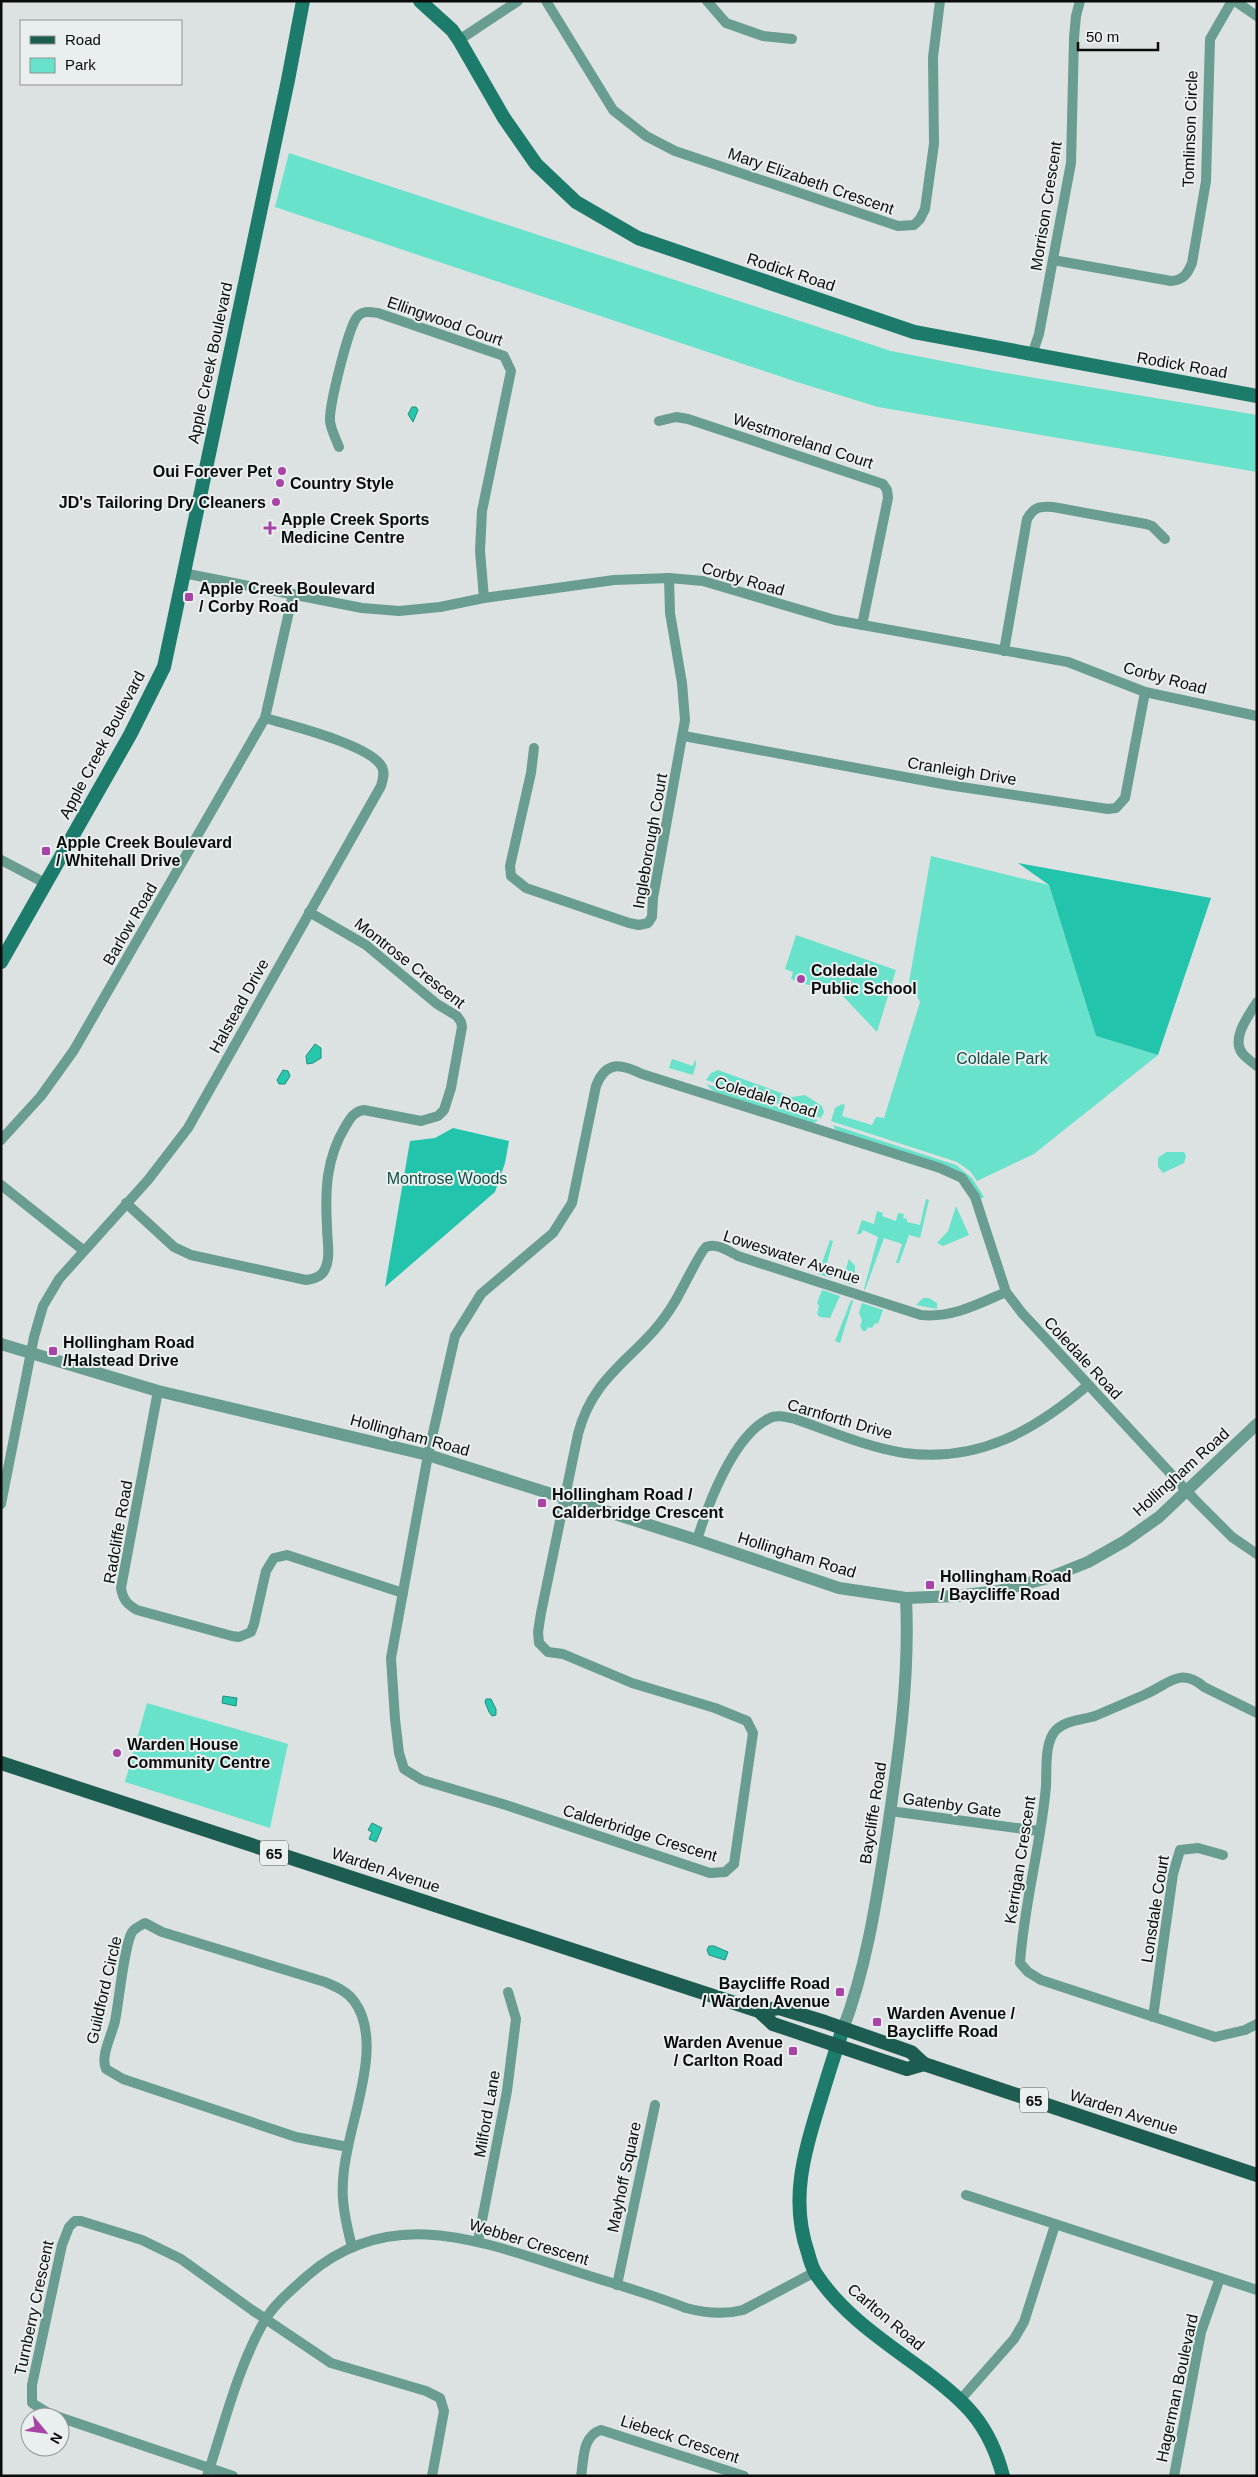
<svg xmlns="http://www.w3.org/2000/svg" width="1258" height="2477" font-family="Arial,sans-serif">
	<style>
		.green { fill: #69e2cb }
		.forest { fill: #23c4ac }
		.water { fill: #27c7ae; stroke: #1e8f7d }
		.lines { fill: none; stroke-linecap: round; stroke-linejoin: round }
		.minor { stroke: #699d91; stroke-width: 10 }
		.tertiary { stroke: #699d91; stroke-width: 12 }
		.secondary { stroke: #1d7b6b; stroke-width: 14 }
		.primary { stroke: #1d5c50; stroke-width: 14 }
		.poi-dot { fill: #a943a6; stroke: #e9efee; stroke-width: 2 }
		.labels { text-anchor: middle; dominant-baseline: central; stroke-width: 4; stroke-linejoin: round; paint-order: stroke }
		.shield { fill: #e9efee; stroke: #4d5050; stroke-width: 1 }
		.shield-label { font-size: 15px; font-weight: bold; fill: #0a0c0c }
		.street-label { font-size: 16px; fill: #0a0c0c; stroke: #e9efee }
		.poi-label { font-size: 16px; font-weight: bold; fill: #0a0c0c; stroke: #e9efee; text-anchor: start }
		.park-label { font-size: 16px; fill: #0e4e43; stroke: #e9efee }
	</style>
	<rect width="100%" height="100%" fill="#dce2e1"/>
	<!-- green -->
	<g class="green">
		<polygon points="289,153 891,351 994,371 1257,415 1257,472 878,407 800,383 275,207"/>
		<polygon points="931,856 1049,885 1096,1036 1158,1055 1034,1154 977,1181 970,1171 957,1162 831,1121 835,1108 842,1104 845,1105 842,1116 872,1125 876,1117 884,1118 920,1002 917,996 908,988"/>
		<polygon points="796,935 896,970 877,1032 839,992 835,994 791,979 793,972 785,969"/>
		<polygon points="672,1059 693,1066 695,1059 696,1064 693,1075 669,1068"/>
		<polygon points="718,1070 792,1097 805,1095 822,1106 824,1112 821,1118 706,1080 711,1073"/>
		<polygon points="706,1084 818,1120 814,1123 811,1123 713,1091"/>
		<polygon points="833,1125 956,1165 972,1178 984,1197 980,1199 960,1173 952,1168 841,1132 835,1129"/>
		<polygon points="1166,1152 1184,1152 1186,1156 1184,1163 1163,1173 1158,1167 1158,1158"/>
		<polygon points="926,1199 929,1200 920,1238 909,1235 899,1263 896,1263 902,1244 884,1238 865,1290 864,1289 878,1237 863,1230 861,1234 857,1234 862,1220 874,1224 877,1211 883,1213 882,1216 896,1221 898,1213 904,1214 903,1218 907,1219 907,1222 920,1225"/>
		<polygon points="956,1206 969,1235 943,1246 937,1243 948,1231"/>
		<polygon points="830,1240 833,1241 827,1263 832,1274 831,1278 818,1274"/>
		<polygon points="849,1259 855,1266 855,1272 859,1274 855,1286 842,1281"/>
		<polygon points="822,1290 840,1296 830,1318 820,1317 817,1314 819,1306 817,1303"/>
		<polygon points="923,1298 929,1298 937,1303 937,1309 916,1305"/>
		<polygon points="851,1300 853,1301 840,1343 835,1341"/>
		<polygon points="862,1303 883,1310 878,1324 875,1323 872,1328 868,1327 866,1331 863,1331 860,1326 862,1320 859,1313"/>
		<polygon points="147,1703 288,1744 270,1828 125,1782"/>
	</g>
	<!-- forest -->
	<g class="forest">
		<polygon points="1018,863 1211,898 1158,1055 1096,1036 1049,885"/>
		<polygon points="453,1128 509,1141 505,1163 495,1192 385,1287 410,1141 435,1138"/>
	</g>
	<!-- water -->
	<g class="water">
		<polygon points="412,407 416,407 418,410 413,422 408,414"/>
		<polygon points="315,1044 321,1048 321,1058 313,1063 307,1064 306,1056"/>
		<polygon points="283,1070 288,1071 290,1076 285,1084 279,1084 277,1080"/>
		<polygon points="223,1696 237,1698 236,1706 222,1703"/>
		<polygon points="486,1699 491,1699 496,1709 496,1715 492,1716 489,1712 485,1702"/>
		<polygon points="372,1823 382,1828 376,1842 369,1839 372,1832 368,1830"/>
		<polygon points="709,1946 714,1946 728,1952 725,1960 709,1955 707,1950"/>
	</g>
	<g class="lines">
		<!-- minor -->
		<g class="minor">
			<polyline points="546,1 613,110 646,136 675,151 898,226 914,225 920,219 925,209 934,144 933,57 940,1"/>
			<polyline points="707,1 726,23 763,36 792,39"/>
			<polyline points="1235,1 1257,16"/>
			<polyline points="459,40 518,1"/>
			<path d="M 1053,260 L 1171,281 C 1183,280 1187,275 1192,263 L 1206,181 L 1210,39 L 1232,1"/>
			<polyline points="1032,355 1039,334 1071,163 1074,38 1076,16 1080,1"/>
			<polyline points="659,421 676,417 688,419 883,484 887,490 888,498 862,625"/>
			<path d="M 339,447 C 336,439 331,430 330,421 C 329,406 348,329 357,317 C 363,310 370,312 378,313 L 504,356 L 511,371 L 482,511 L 480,551 L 484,598"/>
			<polyline points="183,573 362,608 399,611 440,607 484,598 614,580 669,578 703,581 835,620 1068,662 1145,692 1257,716"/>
			<path d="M 1004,651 L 1027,519 C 1034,507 1039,506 1053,507 L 1146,524 L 1152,526 L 1165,539"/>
			<polyline points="684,736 948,785 1108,809 1116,808 1125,798 1145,692"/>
			<polyline points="534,748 531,773 510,866 511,876 526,888 629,923 639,925 648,923 652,917 653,898 685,720 682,683 670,613 669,578"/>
			<polyline points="1,860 45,883"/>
			<path d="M 1257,1002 C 1249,1015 1231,1038 1242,1053 C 1246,1058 1252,1062 1257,1066"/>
			<polyline points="1,1140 41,1096 74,1050 265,718 293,594"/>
			<polyline points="1,1185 83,1250"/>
			<path d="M 126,1203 L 174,1247 L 191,1255 L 306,1280 C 314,1279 322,1277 325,1269 C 331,1257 327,1240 327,1227 C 325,1190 326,1159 345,1127 C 350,1119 354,1111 364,1110 L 421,1121 L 438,1116 L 444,1110 L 451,1088 L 462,1027 L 461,1022 L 457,1016 L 437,1004 L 366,945 L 309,912"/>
			<path d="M 1006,1292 C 978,1304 953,1318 921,1315 L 738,1256 C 730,1252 716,1242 706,1247 C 701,1250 680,1294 674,1303 C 643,1356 595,1369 578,1434 L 541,1613 L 538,1632 L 539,1643 L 548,1652 L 563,1654 L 632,1683 L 715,1708 L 747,1721 L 753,1733 L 734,1864 L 725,1872 L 710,1873 L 509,1806 L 422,1780 L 404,1769 L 399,1753 L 395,1719 L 391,1658 L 428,1455 L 455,1336 L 481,1294 L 553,1233 L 572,1203 L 596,1086 C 606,1060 621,1064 642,1074 L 940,1168 L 962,1178 L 975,1197 L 1006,1292 L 1022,1313 L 1196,1501 L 1232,1537 L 1257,1554"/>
			<path d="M 158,1391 L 121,1588 C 123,1600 127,1604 137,1610 L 232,1636 L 239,1637 L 251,1632 L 254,1624 L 266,1571 L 274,1558 L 287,1555 L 403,1593"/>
			<path d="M 1,1504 L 34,1337 L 43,1306 L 59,1279 L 148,1180 L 188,1128 L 381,786 C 383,779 385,773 382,767 C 371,745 289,725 265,718"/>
			<path d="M 697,1540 C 708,1504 733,1437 768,1419 C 776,1414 786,1417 795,1419 C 830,1431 866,1447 904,1453 C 978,1463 1034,1431 1088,1385"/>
			<path d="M 1257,1713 L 1204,1687 C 1180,1666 1168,1685 1144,1695 C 1128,1702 1111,1709 1095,1716 C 1082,1720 1066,1720 1056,1730 C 1044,1742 1047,1770 1046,1786 C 1041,1845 1024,1903 1020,1963 L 1028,1972 L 1041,1980 L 1215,2037 L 1245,2030 L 1257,2024"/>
			<polyline points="890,1811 1039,1831"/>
			<polyline points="1153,2017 1173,1874 1180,1850 1198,1848 1223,1855"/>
			<path d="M 348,2147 C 356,2105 382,2038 354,2001 C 347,1991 336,1987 325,1982 L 162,1932 L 145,1923 C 140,1926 136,1927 132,1932 C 124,1946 119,2002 115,2021 C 112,2035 100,2056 106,2069 L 123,2079 L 296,2137 L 348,2147 C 339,2187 342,2208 352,2247"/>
			<polyline points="966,2195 1257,2290"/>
			<polyline points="478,2241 507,2091 516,2019 508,1992"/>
			<polyline points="617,2285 655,2105"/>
			<polyline points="961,2399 1014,2339 1024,2322 1055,2225"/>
			<path d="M 207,2476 C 224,2425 238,2366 265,2320 C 275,2303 293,2289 307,2276 C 389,2205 477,2240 568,2269 C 607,2282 648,2293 686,2308 C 705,2313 724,2315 743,2310 L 815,2272"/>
			<polyline points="233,2476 50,2414 32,2403 32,2385 62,2245 69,2227 75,2221 81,2221 142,2240 181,2259 252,2310 331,2363 426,2391 440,2398 444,2411 432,2476"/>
			<path d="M 581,2476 C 584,2459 582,2436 601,2430 L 744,2476"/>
			<polyline points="1174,2476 1201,2332 1220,2278"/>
		</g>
		<!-- tertiary -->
		<g class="tertiary">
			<polyline points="1,1344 158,1391 428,1455 697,1540 839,1588 906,1598 956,1596 998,1591 1048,1578 1088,1562 1125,1541 1159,1517 1257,1424"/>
			<path d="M 843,2029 C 866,1969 876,1903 886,1840 C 898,1760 910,1680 906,1598"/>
		</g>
		<!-- secondary -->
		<g class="secondary">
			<polyline points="420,1 452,30 459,40 504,118 536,164 576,202 638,238 914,332 1257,396"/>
			<polyline points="1,962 130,735 164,667 288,80 303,1"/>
			<path d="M 843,2029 C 835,2052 828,2075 821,2098 C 805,2151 789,2198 808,2253 C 810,2260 812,2268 816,2274 C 843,2315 885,2342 923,2370 C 965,2401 989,2423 1003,2476"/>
		</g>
		<!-- primary -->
		<g class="primary">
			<polyline points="1,1763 759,2011 773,2024 907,2069 924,2064"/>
			<polyline points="759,2011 779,2008 825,2022 911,2052 924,2064 1257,2175"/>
		</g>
	</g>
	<!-- markers -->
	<g class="poi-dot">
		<circle cx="282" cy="471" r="5"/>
		<circle cx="280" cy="483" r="5"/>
		<circle cx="276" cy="502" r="5"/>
		<path d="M267.5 520.5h5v5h5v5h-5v5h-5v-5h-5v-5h5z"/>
		<rect x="184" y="592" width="10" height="10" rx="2.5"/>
		<rect x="41" y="846" width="10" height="10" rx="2.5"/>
		<circle cx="801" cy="979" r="5"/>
		<rect x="48" y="1346" width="10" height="10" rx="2.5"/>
		<rect x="537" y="1498" width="10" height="10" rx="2.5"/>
		<rect x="925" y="1580" width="10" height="10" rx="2.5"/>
		<circle cx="117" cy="1753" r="5"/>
		<rect x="835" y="1987" width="10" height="10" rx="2.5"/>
		<rect x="872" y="2017" width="10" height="10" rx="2.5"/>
		<rect x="788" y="2046" width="10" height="10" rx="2.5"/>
	</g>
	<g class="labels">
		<!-- shield labels -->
		<g class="shield">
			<rect x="260" y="1840.5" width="28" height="25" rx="4"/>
			<rect x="1020" y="2087.5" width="28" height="25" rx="4"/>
		</g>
		<g class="shield-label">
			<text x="274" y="1853">65</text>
			<text x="1034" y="2100">65</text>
		</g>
		<!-- street labels -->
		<g class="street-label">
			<text transform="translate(1190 129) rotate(-88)">Tomlinson Circle</text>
			<text transform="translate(811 181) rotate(19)">Mary Elizabeth Crescent</text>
			<text transform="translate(1046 206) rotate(-81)">Morrison Crescent</text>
			<text transform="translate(791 272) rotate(18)">Rodick Road</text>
			<text transform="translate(445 321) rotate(19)">Ellingwood Court</text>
			<text transform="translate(210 363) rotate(-78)">Apple Creek Boulevard</text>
			<text transform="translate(1182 365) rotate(10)">Rodick Road</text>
			<text transform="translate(803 441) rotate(18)">Westmoreland Court</text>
			<text transform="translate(743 579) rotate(16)">Corby Road</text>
			<text transform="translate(1165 678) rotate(15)">Corby Road</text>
			<text transform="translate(102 745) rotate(-62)">Apple Creek Boulevard</text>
			<text transform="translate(962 771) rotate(9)">Cranleigh Drive</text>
			<text transform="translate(650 841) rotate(-80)">Ingleborough Court</text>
			<text transform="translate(130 924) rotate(-60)">Barlow Road</text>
			<text transform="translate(410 963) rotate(38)">Montrose Crescent</text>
			<text transform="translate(239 1006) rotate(-61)">Halstead Drive</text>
			<text transform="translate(766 1097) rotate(17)">Coledale Road</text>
			<text transform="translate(792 1257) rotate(18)">Loweswater Avenue</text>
			<text transform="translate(1083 1358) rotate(47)">Coledale Road</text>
			<text transform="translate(840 1419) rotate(16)">Carnforth Drive</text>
			<text transform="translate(410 1435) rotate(15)">Hollingham Road</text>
			<text transform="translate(1181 1472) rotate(-42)">Hollingham Road</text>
			<text transform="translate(118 1532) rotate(-80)">Radcliffe Road</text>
			<text transform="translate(797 1555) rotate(17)">Hollingham Road</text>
			<text transform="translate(952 1805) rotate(8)">Gatenby Gate</text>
			<text transform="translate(873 1813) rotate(-81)">Baycliffe Road</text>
			<text transform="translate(640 1833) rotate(17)">Calderbridge Crescent</text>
			<text transform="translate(1020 1860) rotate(-81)">Kerrigan Crescent</text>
			<text transform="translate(386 1870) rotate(18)">Warden Avenue</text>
			<text transform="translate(1155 1909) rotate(-81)">Lonsdale Court</text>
			<text transform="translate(104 1990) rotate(-77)">Guildford Circle</text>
			<text transform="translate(1124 2112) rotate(18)">Warden Avenue</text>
			<text transform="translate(487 2114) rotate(-80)">Milford Lane</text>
			<text transform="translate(624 2177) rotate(-78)">Mayhoff Square</text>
			<text transform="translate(529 2242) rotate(17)">Webber Crescent</text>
			<text transform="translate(34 2308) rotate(-78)">Turnberry Crescent</text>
			<text transform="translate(886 2317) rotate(40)">Carlton Road</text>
			<text transform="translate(1177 2388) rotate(-78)">Hagerman Boulevard</text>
			<text transform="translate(680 2439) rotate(18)">Liebeck Crescent</text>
		</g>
		<!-- poi labels -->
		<g class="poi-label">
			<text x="272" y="471" text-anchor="end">Oui Forever Pet</text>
			<text x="290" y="483">Country Style</text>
			<text x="266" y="502" text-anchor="end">JD's Tailoring Dry Cleaners</text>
			<text x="281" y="519">Apple Creek Sports<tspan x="281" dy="18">Medicine Centre</tspan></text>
			<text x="199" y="588">Apple Creek Boulevard<tspan x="199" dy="18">/ Corby Road</tspan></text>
			<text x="56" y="842">Apple Creek Boulevard<tspan x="56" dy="18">/ Whitehall Drive</tspan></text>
			<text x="811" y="970">Coledale<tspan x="811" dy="18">Public School</tspan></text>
			<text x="63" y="1342">Hollingham Road<tspan x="63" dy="18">/Halstead Drive</tspan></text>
			<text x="552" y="1494">Hollingham Road /<tspan x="552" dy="18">Calderbridge Crescent</tspan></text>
			<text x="940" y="1576">Hollingham Road<tspan x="940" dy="18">/ Baycliffe Road</tspan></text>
			<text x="127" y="1744">Warden House<tspan x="127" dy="18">Community Centre</tspan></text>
			<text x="830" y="1983" text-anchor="end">Baycliffe Road<tspan x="830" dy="18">/ Warden Avenue</tspan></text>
			<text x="887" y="2013">Warden Avenue /<tspan x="887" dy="18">Baycliffe Road</tspan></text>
			<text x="783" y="2042" text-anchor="end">Warden Avenue<tspan x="783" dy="18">/ Carlton Road</tspan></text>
		</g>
		<!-- park labels -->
		<g class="park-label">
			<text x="1002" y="1058">Coldale Park</text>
			<text x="447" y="1178">Montrose Woods</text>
		</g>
	</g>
	<!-- border -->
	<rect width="1258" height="2477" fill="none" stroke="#0a0c0c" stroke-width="5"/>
	<!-- legend -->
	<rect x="20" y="20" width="162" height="65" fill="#e9efee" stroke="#909494"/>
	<rect x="30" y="36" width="25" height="8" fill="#1d5c50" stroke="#909494"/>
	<text x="65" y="45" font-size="15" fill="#0a0c0c">Road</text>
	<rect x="30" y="58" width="25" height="15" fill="#69e2cb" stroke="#909494"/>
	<text x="65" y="70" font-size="15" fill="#0a0c0c">Park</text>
	<!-- north arrow -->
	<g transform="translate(45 2432) rotate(119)"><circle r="24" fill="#e9efee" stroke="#909494"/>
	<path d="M0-4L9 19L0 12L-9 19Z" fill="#a943a6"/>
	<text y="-8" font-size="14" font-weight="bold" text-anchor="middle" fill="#0a0c0c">N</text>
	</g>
	<!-- scale -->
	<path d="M1078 42v8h80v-8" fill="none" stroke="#0a0c0c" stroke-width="2.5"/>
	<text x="1086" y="42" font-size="15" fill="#0a0c0c" stroke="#e9efee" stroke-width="4" paint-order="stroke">50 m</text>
</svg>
